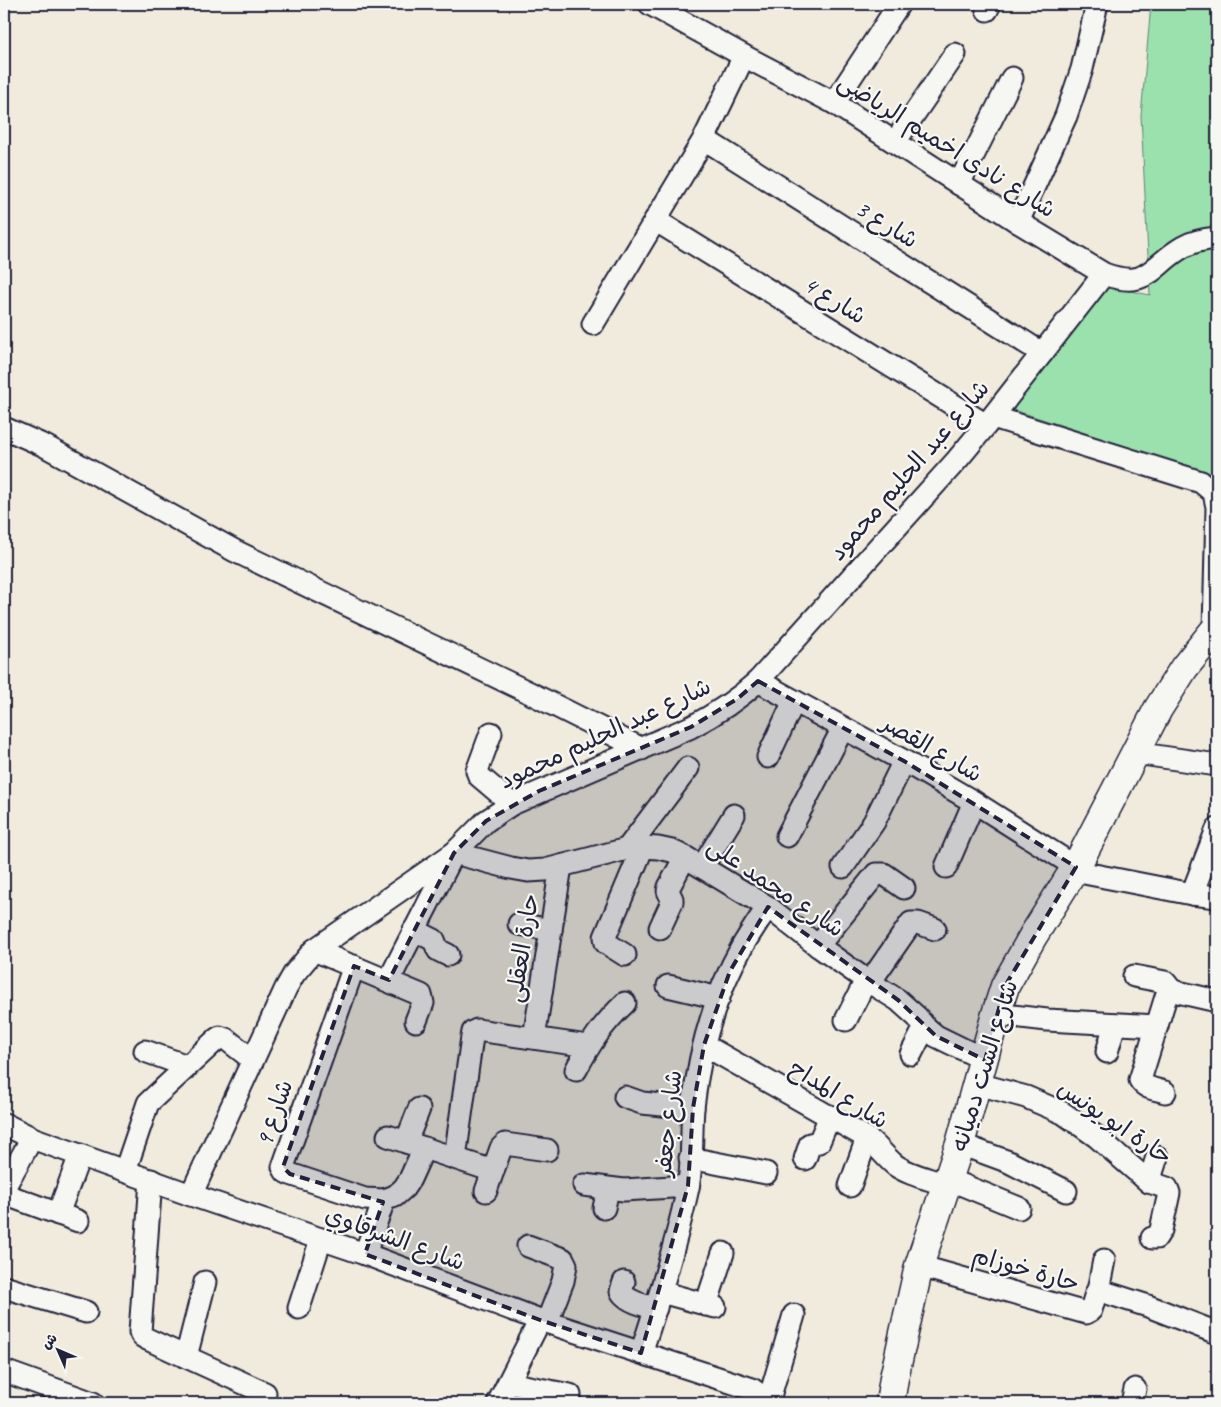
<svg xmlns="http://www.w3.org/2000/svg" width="1221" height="1407" font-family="Caveat,'Playpen Sans Arabic',sans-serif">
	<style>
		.green { fill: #9be1ad; stroke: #5e8274 }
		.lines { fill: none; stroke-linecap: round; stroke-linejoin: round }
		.street-casing { stroke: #22223b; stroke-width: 25 }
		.secondary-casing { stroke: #22223b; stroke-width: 31 }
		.street { stroke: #f6f6f2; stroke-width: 21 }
		.secondary { stroke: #f6f6f2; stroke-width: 28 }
		.marked { fill: #22223b; fill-opacity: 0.2; stroke: #22223b; stroke-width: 4; stroke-dasharray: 10 6; stroke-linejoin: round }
		.labels { text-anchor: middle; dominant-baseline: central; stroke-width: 4.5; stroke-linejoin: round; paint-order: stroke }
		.street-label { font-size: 24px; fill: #22223b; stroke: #f6f6f2 }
	</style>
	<rect width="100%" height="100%" fill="#f1ebde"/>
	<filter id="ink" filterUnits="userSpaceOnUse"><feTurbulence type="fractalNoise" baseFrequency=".02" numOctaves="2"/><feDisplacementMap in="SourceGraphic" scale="10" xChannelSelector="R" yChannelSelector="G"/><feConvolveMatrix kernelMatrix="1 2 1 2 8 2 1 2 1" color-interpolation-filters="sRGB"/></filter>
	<g filter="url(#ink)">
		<!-- green -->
		<polygon class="green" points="1151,4 1217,4 1217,476 1011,409 1107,286 1150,295 1141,116"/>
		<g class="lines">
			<!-- street casing -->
			<g class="street-casing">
				<g id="street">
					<path d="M 650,4 L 744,56 L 834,103 L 1018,222 L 1104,274 C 1149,290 1150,266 1183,247 C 1193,241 1206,239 1217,238"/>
					<polyline points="987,10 990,4"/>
					<polyline points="834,103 899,4"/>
					<polyline points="704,139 1042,353"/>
					<polyline points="895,142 955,54"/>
					<polyline points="959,184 1012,78"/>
					<polyline points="655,220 986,425"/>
					<polyline points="1018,222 1066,116 1082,69 1097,4"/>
					<polyline points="593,324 704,139 744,56"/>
					<polyline points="993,417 1201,482 1214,493 1217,507 1214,630 1217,630"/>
					<polyline points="4,428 45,446 235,551 530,693 642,749"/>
					<polyline points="758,681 904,761 974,802 1076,867"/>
					<polyline points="491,733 477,771 479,776 512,804"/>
					<polyline points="1135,753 1217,765"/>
					<polyline points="768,757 794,701"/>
					<polyline points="787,836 843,728"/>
					<polyline points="627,849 688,768"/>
					<polyline points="702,867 734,815"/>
					<polyline points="843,867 874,822 904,761"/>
					<polyline points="946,867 974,802"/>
					<polyline points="1074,871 1192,894 1217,897"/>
					<polyline points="1192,894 1217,829"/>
					<polyline points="519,924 551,930"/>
					<polyline points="660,928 672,902 672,899 668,891 669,887 685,857"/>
					<polyline points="414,930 434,940 438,950 448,955"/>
					<polyline points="818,946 876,874 884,874 904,888"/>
					<polyline points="314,950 421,995 423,1003 416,1021"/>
					<polyline points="625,955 606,943 605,937 643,847"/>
					<polyline points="354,966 283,1167 286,1172 290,1174 365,1199 384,1200 395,1196 404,1188 410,1179 424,1148"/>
					<path d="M 1134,976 L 1165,982 L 1169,987 L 1140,1080 C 1145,1089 1156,1089 1165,1092"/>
					<polyline points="389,980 454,853 511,868 528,871 545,870 627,849 643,847 658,848 672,851 685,857 768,907 818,946 866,980 898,1000 917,1017 925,1027 936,1036 985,1060"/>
					<polyline points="870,982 911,923 918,923 935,929"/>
					<polyline points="668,986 719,998"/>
					<polyline points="1169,990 1217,1001"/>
					<polyline points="996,1014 1047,1020 1157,1026"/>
					<polyline points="846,1020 866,980"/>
					<polyline points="534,1038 561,866"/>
					<path d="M 704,1045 L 867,1138 C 878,1146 885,1157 895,1165 C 909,1175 930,1179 946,1185"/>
					<polyline points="145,1051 187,1066"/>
					<polyline points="1107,1052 1115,1024"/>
					<polyline points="911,1054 925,1027"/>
					<path d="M 576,1070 C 590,1043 603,1024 625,1003"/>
					<polyline points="978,1084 1026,1097 1063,1113 1097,1137 1149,1182 1167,1188 1169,1193 1161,1230 1156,1238 1152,1238"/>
					<polyline points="625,1097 642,1103 693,1108"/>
					<polyline points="4,1124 32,1138 191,1195 365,1254 540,1320 752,1389 759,1394 764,1403"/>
					<polyline points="388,1136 493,1171"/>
					<polyline points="406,1142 419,1109"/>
					<polyline points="960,1144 1009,1162 1066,1191"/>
					<polyline points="455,1158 472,1037 473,1032 477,1030 588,1046"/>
					<polyline points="690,1158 766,1173"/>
					<polyline points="805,1159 810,1144 819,1142 830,1116"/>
					<polyline points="125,1171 148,1103 217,1039 220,1037 226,1039 253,1060"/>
					<polyline points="948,1179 1019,1208"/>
					<polyline points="151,1180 140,1332 142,1336 147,1339 265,1393"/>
					<polyline points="1149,1182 1157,1157"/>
					<polyline points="584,1185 624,1190 688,1186"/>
					<polyline points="850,1186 867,1138"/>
					<polyline points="4,1188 32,1138"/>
					<polyline points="486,1191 501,1148 505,1144 547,1150"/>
					<polyline points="4,1194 78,1221"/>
					<path d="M 191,1195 L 286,988 L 294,974 L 314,950 L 454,853 L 486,821 L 512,804 L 691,727 C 716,714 737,700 758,681 L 957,460 L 986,425 L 1104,274"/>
					<polyline points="604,1208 608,1189"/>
					<polyline points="58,1214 80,1155"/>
					<polyline points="528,1246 563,1259 566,1265 563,1281 547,1322"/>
					<polyline points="365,1254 384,1200"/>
					<polyline points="919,1266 1086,1313 1091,1310 1096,1293 1101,1291 1148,1306 1217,1333"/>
					<path d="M 624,1282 L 621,1291 C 626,1301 645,1306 656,1308"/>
					<polyline points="4,1287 86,1312"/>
					<polyline points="1098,1291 1104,1260"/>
					<polyline points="661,1292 715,1307"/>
					<polyline points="706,1305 723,1253"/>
					<polyline points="299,1308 321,1239"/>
					<path d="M 641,1353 C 659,1299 676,1244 688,1188 C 693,1162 691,1134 693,1108 C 699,1052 715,994 743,945 C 751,932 759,919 768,907"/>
					<polyline points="186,1357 205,1282"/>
					<polyline points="4,1371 93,1403"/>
					<polyline points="509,1383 570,1395"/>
					<polyline points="498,1403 540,1320"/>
					<polyline points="768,1403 794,1315"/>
					<polyline points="1132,1403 1135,1389"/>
				</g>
			</g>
			<!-- secondary casing -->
			<g class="secondary-casing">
				<polyline id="secondary" points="890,1403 894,1378 919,1266 960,1144 996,1014 1005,986 1033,936 1076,867 1158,709 1184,668 1217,627"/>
			</g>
			<!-- street -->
			<use href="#street" class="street"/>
			<!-- secondary -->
			<use href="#secondary" class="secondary"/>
		</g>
	</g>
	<!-- marked area -->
	<path class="marked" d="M 758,681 L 904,761 L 1076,867 L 1005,986 L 985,1060 L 936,1036 L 898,1000 L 768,907 L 730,971 L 704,1045 L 693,1108 L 688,1186 L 641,1353 L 540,1320 L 365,1254 L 383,1202 L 290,1174 L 283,1167 L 354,966 L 389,980 L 454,853 L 486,821 L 539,791 L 691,727 L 737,699 Z"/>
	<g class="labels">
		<!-- street labels -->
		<g class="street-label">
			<text transform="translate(947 145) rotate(32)">شارع نادى اخميم الرياضى</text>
			<text transform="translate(887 224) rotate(32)">شارع 3</text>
			<text transform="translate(835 300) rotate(32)">شارع 4</text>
			<text transform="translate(909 470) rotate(-49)">شارع عبد الحليم محمود</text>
			<text transform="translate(605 733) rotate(-25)">شارع عبد الحليم محمود</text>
			<text transform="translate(932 748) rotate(30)">شارع القصر</text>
			<text transform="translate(776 887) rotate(34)">شارع محمد على</text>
			<text transform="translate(522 948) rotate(-81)">حارة العقلى</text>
			<text transform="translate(984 1066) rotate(-73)">شارع الست دميانه</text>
			<text transform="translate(839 1094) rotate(31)">شارع المداح</text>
			<text transform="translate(274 1113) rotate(-71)">شارع 9</text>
			<text transform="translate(1115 1122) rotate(34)">حارة ابو يونس</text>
			<text transform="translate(668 1123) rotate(-84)">شارع جعفر</text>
			<text transform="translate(395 1238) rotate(20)">شارع الشرقاوي</text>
			<text transform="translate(1026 1269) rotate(16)">حارة خوزام</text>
		</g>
	</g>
	<!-- margin -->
	<rect width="1221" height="1407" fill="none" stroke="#f6f6f2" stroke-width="20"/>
	<rect x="10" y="10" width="1201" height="1387" fill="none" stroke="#22223b" stroke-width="2" filter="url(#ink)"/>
	<!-- north arrow -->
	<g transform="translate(58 1350) rotate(315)" stroke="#f6f6f2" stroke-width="4" paint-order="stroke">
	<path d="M0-4L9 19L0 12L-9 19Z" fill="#22223b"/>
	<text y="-8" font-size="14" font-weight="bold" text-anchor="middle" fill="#22223b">ش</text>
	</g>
</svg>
